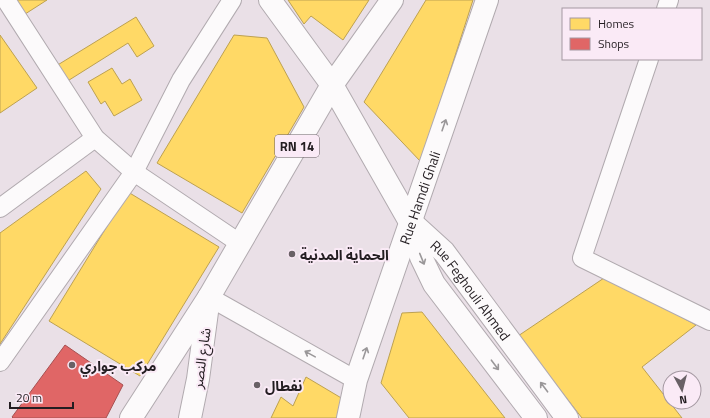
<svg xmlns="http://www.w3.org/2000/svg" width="710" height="418" font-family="'Titillium Web','Noto Sans Arabic',sans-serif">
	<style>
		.homes { fill: #ffd966; stroke: #bda151 }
		.shops { fill: #e06666; stroke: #a75051 }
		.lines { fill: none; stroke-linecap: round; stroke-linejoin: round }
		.street-casing { stroke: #b1aaaf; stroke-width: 20 }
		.secondary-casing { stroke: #b1aaaf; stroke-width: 24 }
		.primary-casing { stroke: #b1aaaf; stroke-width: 24 }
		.street { stroke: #fcfafb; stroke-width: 18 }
		.secondary { stroke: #fcfafb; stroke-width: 22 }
		.primary { stroke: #fcfafb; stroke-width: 22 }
		.oneway { stroke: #9a9799 }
		.poi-dot { fill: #696166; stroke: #faeaf6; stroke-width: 1.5 }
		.labels { text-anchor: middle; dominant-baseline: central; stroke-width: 4; stroke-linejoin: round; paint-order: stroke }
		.shield { fill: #faeaf6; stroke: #645a61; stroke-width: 1 }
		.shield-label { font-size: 13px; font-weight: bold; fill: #231d21 }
		.street-label { font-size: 14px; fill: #231d21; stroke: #faeaf6 }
		.poi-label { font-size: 14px; font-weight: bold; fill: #231d21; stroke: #faeaf6; text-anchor: start }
	</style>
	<rect width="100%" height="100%" fill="#eae0e7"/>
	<!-- homes -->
	<g class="homes">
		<polygon points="12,0 47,0 22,16"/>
		<polygon points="288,0 369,0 343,40 311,16 304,24"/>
		<polygon points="426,0 473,0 421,162 364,102"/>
		<polygon points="136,17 154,46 137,57 128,43 66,82 56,66"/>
		<polygon points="0,35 37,88 0,113"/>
		<polygon points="234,35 267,38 304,107 242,213 157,163"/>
		<polygon points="112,68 122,84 130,79 142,100 114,116 105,101 101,104 88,82"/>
		<polygon points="86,171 101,189 0,344 0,233"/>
		<polygon points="128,192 219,247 140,376 49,321"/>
		<polygon points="607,276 696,325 642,367 682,418 582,418 518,336"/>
		<polygon points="422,312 505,418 409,418 381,383 402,313"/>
		<polygon points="306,377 343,399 337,418 271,418 281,397 293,406"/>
	</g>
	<!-- shops -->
	<polygon class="shops" points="65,345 123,385 106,418 13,418 12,417"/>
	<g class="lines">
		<!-- street casing -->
		<g class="street-casing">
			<g id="street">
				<polyline points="6,0 95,138 134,172 241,244"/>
				<polyline points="666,9 669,0"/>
				<polyline points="649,59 582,258 710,321"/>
				<polyline points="0,208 95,138"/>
				<polyline points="209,297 356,380"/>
				<polyline points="0,362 134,172 181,80 232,0"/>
			</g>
		</g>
		<!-- secondary casing -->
		<g class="secondary-casing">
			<g id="secondary">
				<polyline points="332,85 410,222 421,257 434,284 536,418"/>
				<path id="s1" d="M 411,222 L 444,252 L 567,418"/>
				<polyline points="190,418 198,379 209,297"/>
				<path id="s2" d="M 348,418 L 356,380 L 487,0"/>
			</g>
		</g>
		<!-- primary casing -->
		<g class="primary-casing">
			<g id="primary">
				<polyline points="270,0 332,85"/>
				<polyline points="131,418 209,297 332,85 392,0"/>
			</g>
		</g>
		<!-- street -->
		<use href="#street" class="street"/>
		<!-- secondary -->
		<use href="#secondary" class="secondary"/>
		<!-- primary -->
		<use href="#primary" class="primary"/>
	</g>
	<!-- one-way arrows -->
	<defs><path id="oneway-shaft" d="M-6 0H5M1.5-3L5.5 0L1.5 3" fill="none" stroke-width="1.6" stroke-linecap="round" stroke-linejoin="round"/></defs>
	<g class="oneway">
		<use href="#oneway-shaft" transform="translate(444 125) rotate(-71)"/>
		<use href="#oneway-shaft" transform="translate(422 259) rotate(68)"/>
		<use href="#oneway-shaft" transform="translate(365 353) rotate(-71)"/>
		<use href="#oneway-shaft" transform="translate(310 354) rotate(-151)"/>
		<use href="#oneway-shaft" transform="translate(495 365) rotate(53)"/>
		<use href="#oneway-shaft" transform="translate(544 387) rotate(-127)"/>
	</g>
	<!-- markers -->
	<g class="poi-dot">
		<circle cx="292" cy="254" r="4"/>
		<circle cx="72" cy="365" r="4"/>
		<circle cx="257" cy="385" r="4"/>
	</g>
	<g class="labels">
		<!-- shield labels -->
		<rect class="shield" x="275" y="135" width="44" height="22" rx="3"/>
		<g class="shield-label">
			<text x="297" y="146">RN 14</text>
		</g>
		<!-- street labels -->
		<g class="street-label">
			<text stroke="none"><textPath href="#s2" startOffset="232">Rue Hamdi Ghali</textPath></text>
			<text stroke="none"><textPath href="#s1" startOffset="91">Rue Feghouli Ahmed</textPath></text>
			<text transform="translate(201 358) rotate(-82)">شارع النصر</text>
		</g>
		<!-- poi labels -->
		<g class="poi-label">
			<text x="300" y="254">الحماية المدنية</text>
			<text x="80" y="365">مركب جواري</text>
			<text x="265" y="385">نفطال</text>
		</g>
	</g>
	<!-- legend -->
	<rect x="562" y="8" width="140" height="52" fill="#faeaf6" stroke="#a498a1"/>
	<rect x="570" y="18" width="20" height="12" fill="#ffd966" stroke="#a498a1"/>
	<text x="598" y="28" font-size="12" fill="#231d21">Homes</text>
	<rect x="570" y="38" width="20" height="12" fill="#e06666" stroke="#a498a1"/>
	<text x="598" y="48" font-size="12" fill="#231d21">Shops</text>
	<!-- north arrow -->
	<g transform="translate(682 390) rotate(173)"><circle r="19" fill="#faeaf6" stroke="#a498a1"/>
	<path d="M0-3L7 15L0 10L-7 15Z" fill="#696166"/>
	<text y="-6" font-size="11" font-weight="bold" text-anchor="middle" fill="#231d21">N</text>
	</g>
	<!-- scale -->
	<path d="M10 402v6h63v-6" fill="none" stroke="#231d21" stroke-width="2"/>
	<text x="16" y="402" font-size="12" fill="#231d21" stroke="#faeaf6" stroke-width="3" paint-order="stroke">20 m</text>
</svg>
